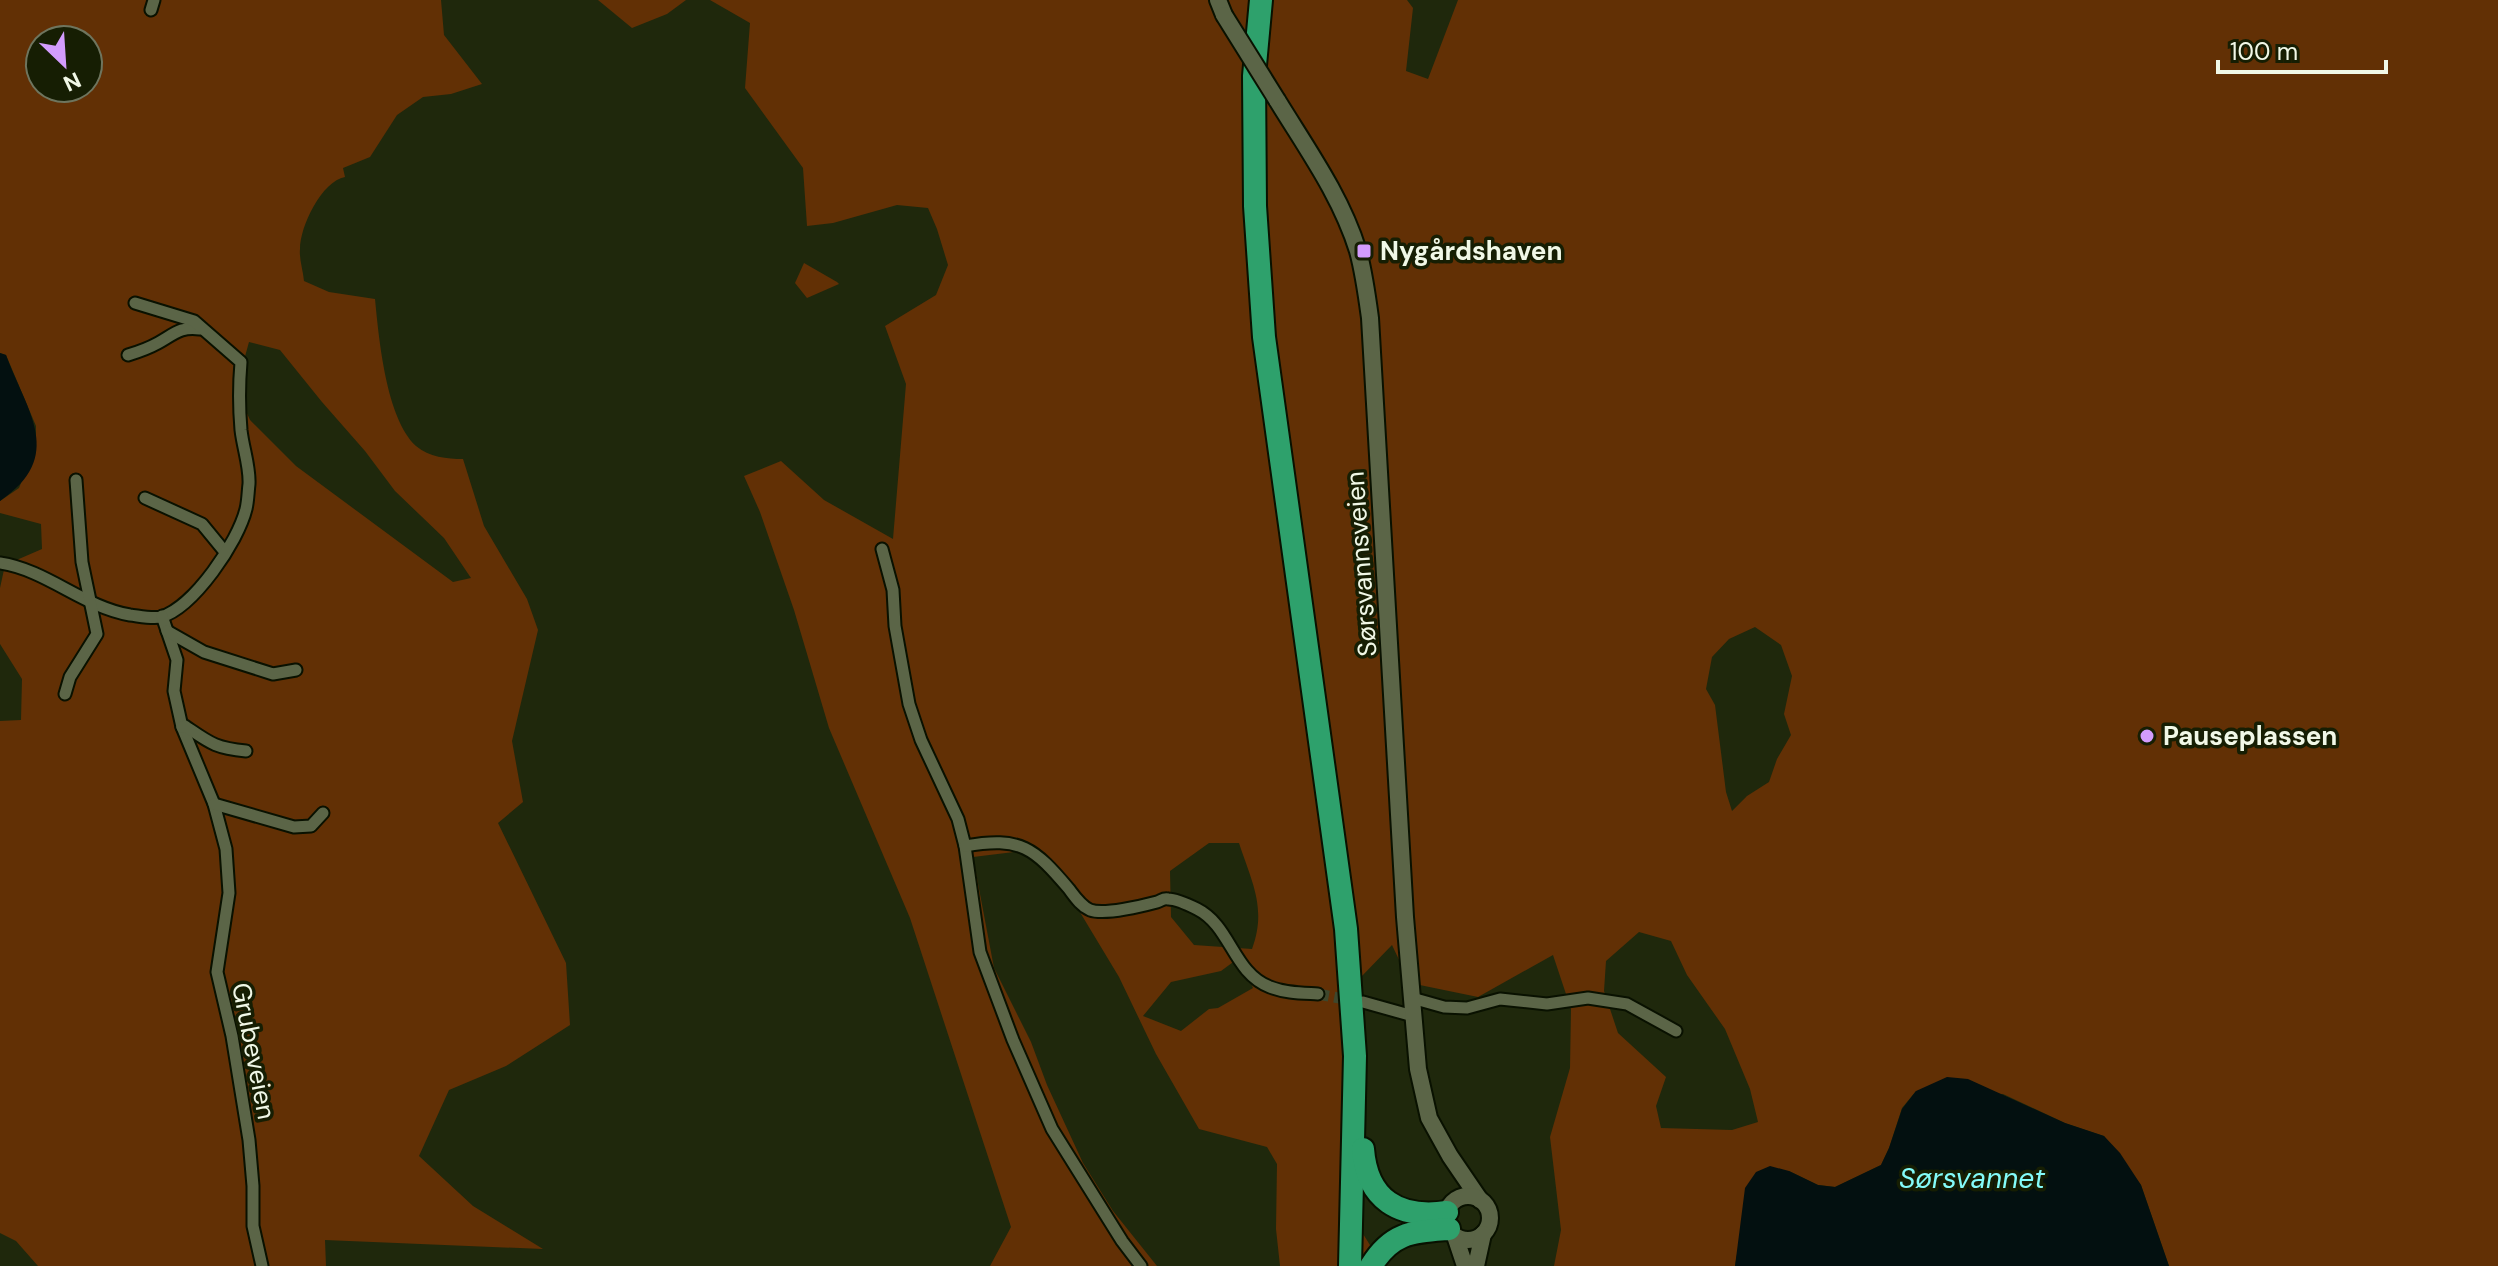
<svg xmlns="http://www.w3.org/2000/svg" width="2498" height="1266" font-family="'DM Sans',sans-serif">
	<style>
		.green { fill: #623005; fill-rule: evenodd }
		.water { fill: #031010 }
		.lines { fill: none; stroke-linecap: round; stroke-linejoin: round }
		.street-tunnel { stroke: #3e472d; stroke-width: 11; stroke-dasharray: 11 5.5; stroke-linecap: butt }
		.street-casing { stroke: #091100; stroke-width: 15 }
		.secondary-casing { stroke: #091100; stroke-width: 20 }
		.highway-casing { stroke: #091100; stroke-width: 26 }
		.street { stroke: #5b6547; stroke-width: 11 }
		.secondary { stroke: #5b6547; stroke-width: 16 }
		.highway { stroke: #2ea16c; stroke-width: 22 }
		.secondary-bridge-casing { stroke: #091100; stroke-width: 20; stroke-linecap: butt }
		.secondary-bridge { stroke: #5b6547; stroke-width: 16 }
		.poi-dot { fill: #d39cfd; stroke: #161e03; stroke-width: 3 }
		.labels { text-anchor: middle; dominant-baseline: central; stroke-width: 7; stroke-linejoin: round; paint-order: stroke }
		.poi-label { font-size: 26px; font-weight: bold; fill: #f1f8e7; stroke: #161e03; text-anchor: start }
		.street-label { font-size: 26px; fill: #f1f8e7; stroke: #161e03 }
		.water-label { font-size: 28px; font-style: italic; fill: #83fbf9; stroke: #161e03 }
	</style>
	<rect width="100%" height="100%" fill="#1f280c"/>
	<!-- green -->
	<g class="green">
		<path d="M 0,0 L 441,0 L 444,35 L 482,84 L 451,94 L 423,97 L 397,115 L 370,157 L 343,168 L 345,177 C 322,181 300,226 300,249 C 299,259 303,270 304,281 L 329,292 L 375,299 C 379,339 386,418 416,446 C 429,457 447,459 463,459 L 484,526 L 527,599 L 538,630 L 512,741 L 523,802 L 498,823 L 566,963 L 570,1025 L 506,1066 L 449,1090 L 419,1156 L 473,1206 L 543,1249 L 325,1240 L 326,1266 L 38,1266 L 16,1241 L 0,1233 L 0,721 L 21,720 L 22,679 L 0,644 L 0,588 L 5,565 L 42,549 L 41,524 L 0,513 L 0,501 L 19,488 L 36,446 L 36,426 L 6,355 L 0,353 ZM 40,40 L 88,40 L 88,88 L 40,88 ZM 249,342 L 280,350 L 322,402 L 365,451 L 395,491 L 444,538 L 471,578 L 453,582 L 296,466 L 250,420 L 236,389 Z"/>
		<polygon points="598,0 686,0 667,14 632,28"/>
		<path d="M 710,0 L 1407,0 L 1413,8 L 1406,71 L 1428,79 L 1458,0 L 2498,0 L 2498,1266 L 2169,1266 L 2141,1185 L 2104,1136 L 2065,1123 L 2003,1094 L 1916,1091 L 1902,1108 L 1889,1148 L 1881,1165 L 1835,1187 L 1818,1185 L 1789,1171 L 1739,1243 L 1735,1266 L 1554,1266 L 1561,1230 L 1550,1137 L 1570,1068 L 1571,1009 L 1553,955 L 1478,997 L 1410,983 L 1392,945 L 1360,978 L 1355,1221 L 1383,1266 L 1280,1266 L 1276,1229 L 1277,1164 L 1267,1147 L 1199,1129 L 1156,1054 L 1119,977 L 1066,889 L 1023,851 L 973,857 L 994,968 L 1031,1042 L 1047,1085 L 1083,1163 L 1113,1211 L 1157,1266 L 990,1266 L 1011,1227 L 910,918 L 829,728 L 794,610 L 760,512 L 744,476 L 781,461 L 824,500 L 893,539 L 906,384 L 885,326 L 936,295 L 948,265 L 937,229 L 928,208 L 897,205 L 833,223 L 807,226 L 803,168 L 745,88 L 750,23 ZM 1755,627 L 1781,645 L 1792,676 L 1784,714 L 1791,735 L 1777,759 L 1769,782 L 1747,796 L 1732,811 L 1726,792 L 1715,705 L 1706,689 L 1712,657 L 1729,639 ZM 1209,843 L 1239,843 C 1252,883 1267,908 1252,949 L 1194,945 L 1171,917 L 1170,871 ZM 1639,932 L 1671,941 L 1687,975 L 1725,1029 L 1750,1089 L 1758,1122 L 1732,1130 L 1661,1128 L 1656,1106 L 1666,1077 L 1618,1033 L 1604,991 L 1606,961 ZM 1240,957 L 1253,988 L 1218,1008 L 1209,1009 L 1181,1031 L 1143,1016 L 1171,982 L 1221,971 Z"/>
		<polygon points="804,263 837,282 839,284 807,298 795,283"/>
	</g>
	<!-- water -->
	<g class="water">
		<path d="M 0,353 L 6,355 C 27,412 66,456 0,501 Z"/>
		<polygon points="1947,1077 1968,1079 2065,1123 2104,1136 2120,1153 2141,1185 2169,1266 1735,1266 1745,1188 1756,1172 1770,1166 1789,1171 1818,1185 1835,1187 1881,1165 1889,1148 1902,1109 1916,1091"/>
	</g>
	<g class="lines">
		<!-- street-tunnel -->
		<polyline class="street-tunnel" points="1318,994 1355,1001"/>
		<!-- street casing -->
		<g class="street-casing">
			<g id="street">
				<polyline points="151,10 154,0"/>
				<path d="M 128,355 C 138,352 149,348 158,343 C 174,334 181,326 200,329"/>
				<polyline points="145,498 202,524 225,552"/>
				<polyline points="882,549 893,590 895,626 909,704 921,740 958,819 965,846 980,952 1013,1040 1052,1129 1122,1241 1141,1266"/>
				<path d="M 0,563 C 47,570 83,607 130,615 C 139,616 152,619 161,617 C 194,607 238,542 246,509 C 248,501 248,492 249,484 C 250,467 243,448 241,430 C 239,407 239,385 241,362 L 194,321 L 135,303"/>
				<polyline points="162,616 177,660 174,691 182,727 214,804 226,849 229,893 217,972 232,1036 249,1140 253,1186 253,1226 262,1266"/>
				<polyline points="167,631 204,652 273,674 296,670"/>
				<polyline points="65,694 70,677 97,634 82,562 76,480"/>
				<path d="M 182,727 L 185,726 C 210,743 215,748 246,751"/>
				<polyline points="214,804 294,827 311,826 323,813"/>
				<path d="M 965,846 C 1021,836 1034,848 1069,889 C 1075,897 1081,906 1090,910 C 1104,915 1142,906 1157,902 C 1161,901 1163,898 1168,899 C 1177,899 1189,905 1197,909 C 1231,926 1233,973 1270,987 C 1285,993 1302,993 1318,994"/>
				<polyline points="1412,998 1444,1007 1467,1008 1500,999 1547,1004 1588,998 1627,1004 1676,1031"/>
				<polyline points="1363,1002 1413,1016"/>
			</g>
		</g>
		<!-- secondary casing -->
		<g class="secondary-casing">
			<g id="secondary">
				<polyline points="1218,0 1224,15"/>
				<path d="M 1277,100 C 1307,149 1341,196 1358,251 C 1364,273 1367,296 1370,318 L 1405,917 L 1418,1069 L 1429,1118 L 1450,1156 L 1480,1200"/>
				<circle cx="1468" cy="1218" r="22"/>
				<polyline points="1455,1236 1465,1266"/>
				<polyline points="1476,1266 1483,1234"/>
			</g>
		</g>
		<!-- highway casing -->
		<g class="highway-casing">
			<g id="highway">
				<polyline points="1261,0 1254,76 1255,206 1264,337 1346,929 1355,1056 1350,1266"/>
				<path d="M 1363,1149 C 1367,1200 1399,1219 1447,1212"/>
				<path d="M 1371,1266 C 1392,1232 1412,1232 1449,1229"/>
			</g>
		</g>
		<!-- street -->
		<use href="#street" class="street"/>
		<!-- secondary -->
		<use href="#secondary" class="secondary"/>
		<!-- highway -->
		<use href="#highway" class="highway"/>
		<!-- secondary-bridge casing -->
		<g class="secondary-bridge-casing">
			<polyline id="secondary-bridge" points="1224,15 1277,100"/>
		</g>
		<!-- secondary-bridge -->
		<use href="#secondary-bridge" class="secondary-bridge"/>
	</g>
	<!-- markers -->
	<g class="poi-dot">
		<rect x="1356" y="243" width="16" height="16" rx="4"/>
		<circle cx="2147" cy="736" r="8"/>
	</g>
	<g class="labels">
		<!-- poi labels -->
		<g class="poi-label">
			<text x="1380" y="251">Nygårdshaven</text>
			<text x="2163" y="736">Pauseplassen</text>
		</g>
		<!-- street labels -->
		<g class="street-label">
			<text transform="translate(1361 564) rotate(-94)">Sørsvannsveien</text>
			<text transform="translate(254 1051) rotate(79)">Grubeveien</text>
		</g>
		<!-- water labels -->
		<g class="water-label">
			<text x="1972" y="1178">Sørsvannet</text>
		</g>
	</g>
	<!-- north arrow -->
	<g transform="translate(64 64) rotate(155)"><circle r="38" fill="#161e03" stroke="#6e755e" stroke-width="2"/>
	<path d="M0-6L14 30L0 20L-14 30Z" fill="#d39cfd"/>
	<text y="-12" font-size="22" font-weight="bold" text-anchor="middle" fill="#f1f8e7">N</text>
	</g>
	<!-- scale -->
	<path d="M2218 60v12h168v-12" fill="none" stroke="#f1f8e7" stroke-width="4"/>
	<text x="2230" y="60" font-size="24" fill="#f1f8e7" stroke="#161e03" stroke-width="6" paint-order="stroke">100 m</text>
</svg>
